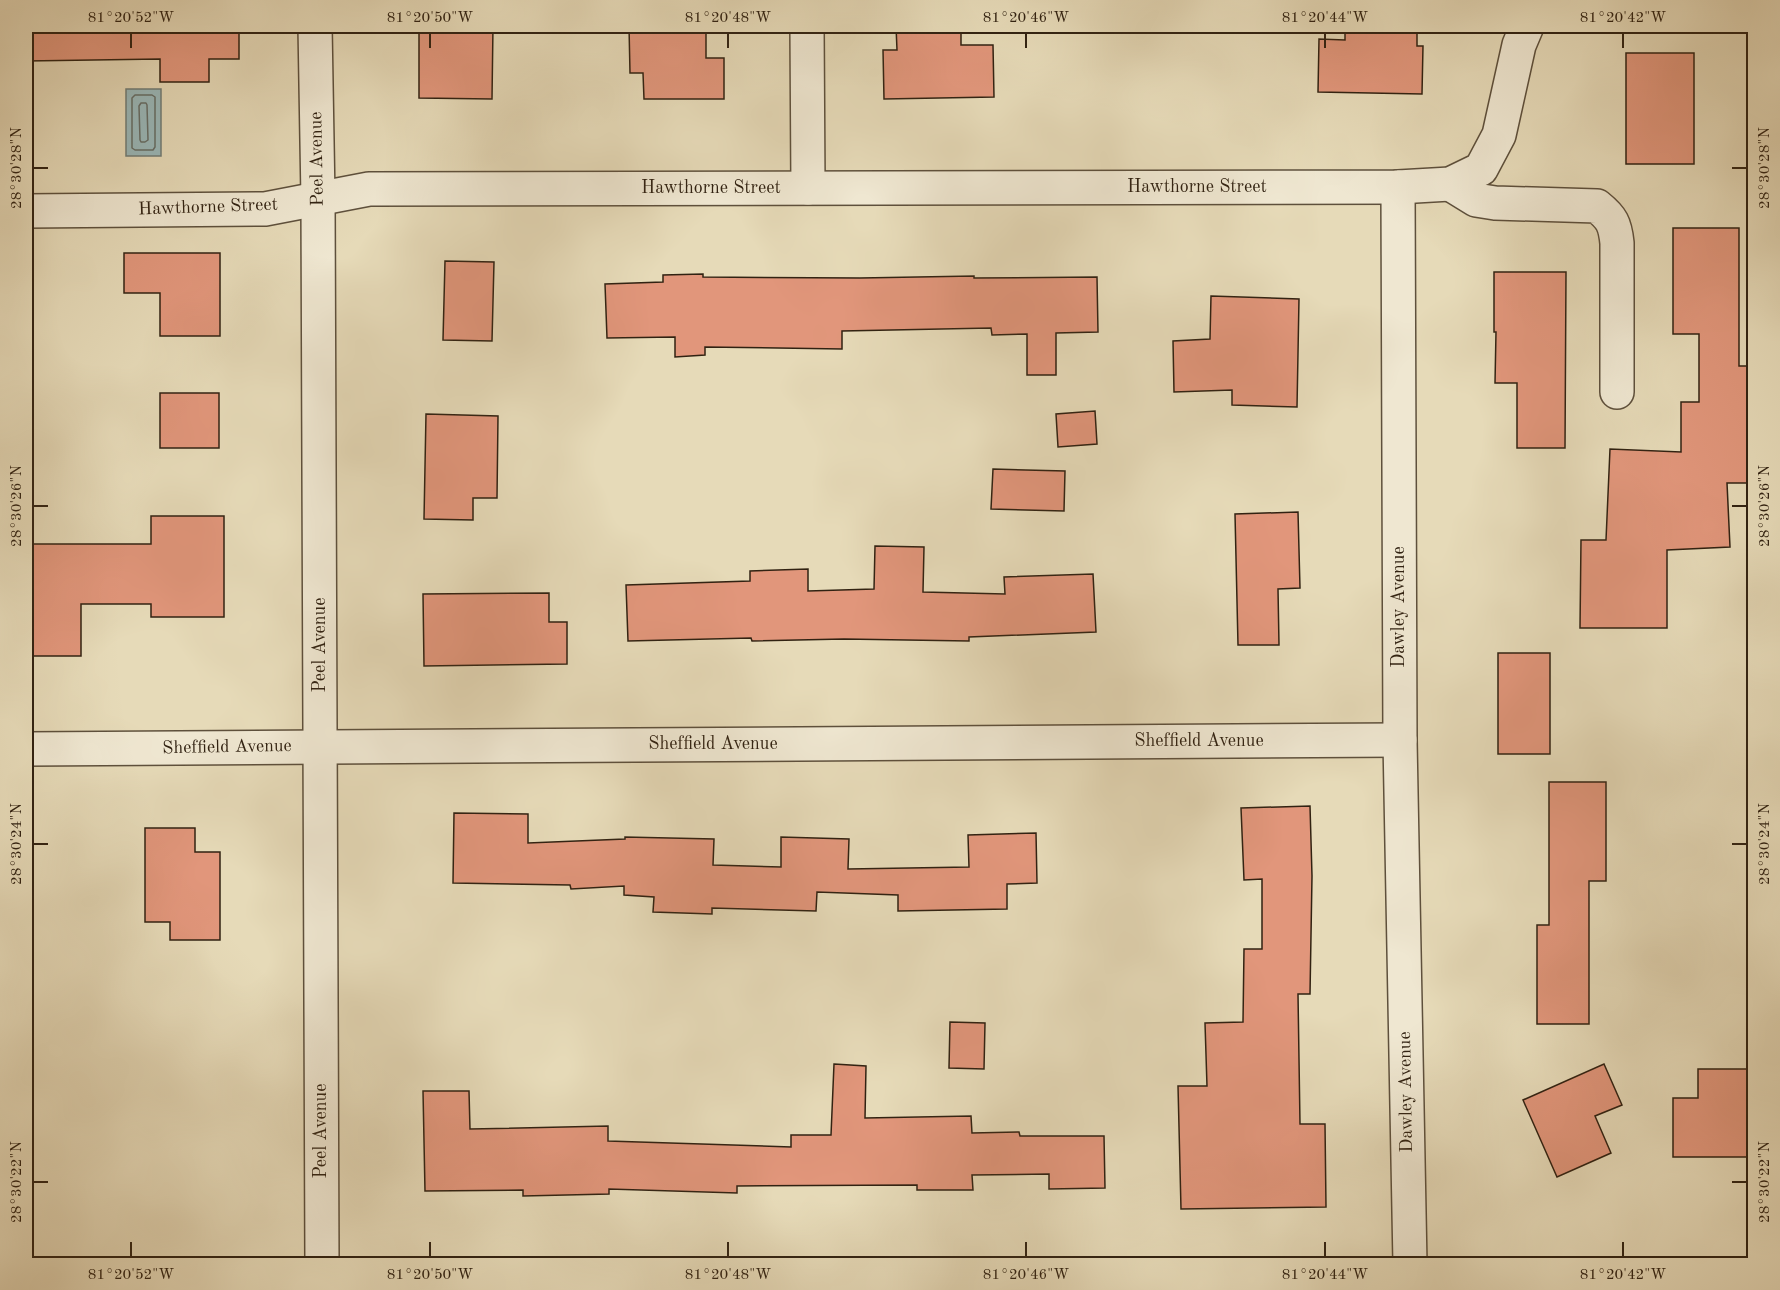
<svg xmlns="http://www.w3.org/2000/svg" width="1780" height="1290" font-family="'Old Standard TT',serif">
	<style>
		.water { fill: #9ab8b9; stroke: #707c76; stroke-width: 1.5 }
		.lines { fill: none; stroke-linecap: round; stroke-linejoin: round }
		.shore { stroke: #666d66; stroke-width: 1.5 }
		.building { fill: #e1967b; stroke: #312212; stroke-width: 1.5 }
		.minor-casing { stroke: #5e503c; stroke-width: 36 }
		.minor { stroke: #efe7d1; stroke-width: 33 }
		.ticks { fill: none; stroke: #312212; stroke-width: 2 }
		.labels { text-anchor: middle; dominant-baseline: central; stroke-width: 5; stroke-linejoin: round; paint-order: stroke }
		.street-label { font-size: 18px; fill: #312212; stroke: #efe7d1 }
		.neatline { fill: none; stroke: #312212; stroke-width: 2 }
		.ticks-label { font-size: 15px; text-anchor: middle; fill: #312212 }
	</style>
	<rect width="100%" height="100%" fill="#e6dab8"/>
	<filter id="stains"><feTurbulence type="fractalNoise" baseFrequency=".00333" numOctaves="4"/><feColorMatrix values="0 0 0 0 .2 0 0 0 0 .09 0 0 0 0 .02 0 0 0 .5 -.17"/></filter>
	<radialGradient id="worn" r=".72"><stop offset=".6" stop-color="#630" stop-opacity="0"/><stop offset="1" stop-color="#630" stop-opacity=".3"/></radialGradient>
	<!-- water -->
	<rect class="water" x="126" y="89" width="35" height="67"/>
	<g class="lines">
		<!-- shore -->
		<g class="shore">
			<polygon points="135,95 152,95 155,97 155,147 153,150 135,150 132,148 132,98"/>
			<polygon points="141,103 146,103 147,105 148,140 145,142 141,142 140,140 139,106"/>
		</g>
	</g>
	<!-- building -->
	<g class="building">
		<polygon points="26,26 239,26 239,59 209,59 209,82 160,82 160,59 26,61"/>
		<polygon points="419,26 493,26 492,99 419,98"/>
		<polygon points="629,26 706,26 706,58 724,58 724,99 644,99 643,73 630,73"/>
		<polygon points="896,26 961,26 961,45 993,45 994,97 884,99 883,50 897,50"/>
		<polygon points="1345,26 1417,26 1417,46 1423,46 1422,94 1318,92 1319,39 1345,40"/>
		<rect x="1626" y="53" width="68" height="111"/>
		<polygon points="1673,228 1739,228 1739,366 1754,366 1754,483 1727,483 1730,547 1667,550 1667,628 1580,628 1581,540 1606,540 1610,449 1681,452 1681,402 1699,402 1699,334 1673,334"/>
		<polygon points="124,253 220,253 220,336 160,336 160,293 124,293"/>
		<polygon points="445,261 494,262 492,341 443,340"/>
		<polygon points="1494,272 1566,272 1565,448 1517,448 1517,383 1495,383 1496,332 1494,332"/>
		<polygon points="703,274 703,277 860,278 974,276 974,278 1097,277 1098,332 1056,333 1056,375 1027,375 1027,334 992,335 991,328 842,331 842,349 705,347 705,355 675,357 675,337 607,338 605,284 663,282 663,275"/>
		<polygon points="1211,296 1299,299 1297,407 1232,405 1232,390 1174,392 1173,341 1210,339"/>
		<rect x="160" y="393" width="59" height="55"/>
		<polygon points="1095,411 1097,444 1058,447 1056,414"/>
		<polygon points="426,414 498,416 497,498 473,498 473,520 424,519"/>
		<polygon points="993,469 1065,471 1064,511 991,509"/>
		<polygon points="1298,512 1300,588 1278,589 1279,645 1238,645 1235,514"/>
		<polygon points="151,516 224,516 224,617 151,617 151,604 81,604 81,656 26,656 26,544 151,544"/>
		<polygon points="875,546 924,547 923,592 1005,594 1004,577 1093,574 1096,632 969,637 969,641 844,639 752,641 751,638 628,641 626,585 750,581 750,571 808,569 808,591 874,589"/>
		<polygon points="549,593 549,622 567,622 567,664 424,666 423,594"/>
		<rect x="1498" y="653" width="52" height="101"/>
		<polygon points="1549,782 1606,782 1606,881 1589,881 1589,1024 1537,1024 1537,925 1549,925"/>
		<polygon points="1310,806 1312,876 1310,994 1298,994 1300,1124 1325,1124 1326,1207 1181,1209 1178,1086 1207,1086 1205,1023 1243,1022 1244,949 1262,949 1262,879 1244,880 1241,808"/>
		<polygon points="454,813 528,814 528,843 625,839 625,837 714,839 713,865 781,867 781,837 849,839 848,869 969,867 968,835 1036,833 1037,883 1007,884 1007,909 898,911 898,895 817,892 816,911 712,908 712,914 653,912 654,897 624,895 624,886 571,889 570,885 453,883"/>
		<polygon points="145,828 195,828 195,852 220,852 220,940 170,940 170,922 145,922"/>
		<polygon points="950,1022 985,1023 984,1069 949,1068"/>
		<polygon points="834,1064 866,1066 865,1118 971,1116 972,1133 1019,1132 1020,1136 1104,1136 1105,1188 1049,1189 1049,1174 972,1175 973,1190 917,1190 917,1185 737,1186 737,1193 609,1189 609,1194 523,1196 523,1190 425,1191 423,1091 469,1091 470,1129 608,1126 608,1141 791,1147 791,1135 831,1135"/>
		<polygon points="1604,1064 1622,1105 1595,1116 1611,1153 1557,1177 1523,1100"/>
		<polygon points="1698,1069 1755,1069 1755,1157 1673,1157 1673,1098 1698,1098"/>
	</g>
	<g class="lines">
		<!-- minor casing -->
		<g class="minor-casing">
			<g id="minor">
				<polyline points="315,26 318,199 322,1264"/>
				<polyline points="807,26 808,188"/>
				<path d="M 1450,184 L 1476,200 L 1495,203 L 1597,206 C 1612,218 1615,224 1617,243 L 1617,392"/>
				<polyline points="1398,187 1400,740 1410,1264"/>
				<polyline points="26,211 265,209 369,189 1398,187 1450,184 1481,169 1499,135 1519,45 1527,26"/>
				<polyline points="26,749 1400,740"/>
			</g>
		</g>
		<!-- minor -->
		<use href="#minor" class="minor"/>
	</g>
	<!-- ticks -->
	<path class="ticks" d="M 131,33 L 131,48M 430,33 L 430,48M 728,33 L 728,48M 1026,33 L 1026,48M 1325,33 L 1325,48M 1623,33 L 1623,48M 33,168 L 48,168M 1732,168 L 1747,168M 33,506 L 48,506M 1732,506 L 1747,506M 33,844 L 48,844M 1732,844 L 1747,844M 33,1182 L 48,1182M 1732,1182 L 1747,1182M 131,1242 L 131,1257M 430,1242 L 430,1257M 728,1242 L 728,1257M 1026,1242 L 1026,1257M 1325,1242 L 1325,1257M 1623,1242 L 1623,1257"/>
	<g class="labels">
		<!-- street labels -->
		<g class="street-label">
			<text transform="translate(317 159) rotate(-91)">Peel Avenue</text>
			<text x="1197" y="187">Hawthorne Street</text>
			<text x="711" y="188">Hawthorne Street</text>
			<text transform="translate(208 207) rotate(-2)">Hawthorne Street</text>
			<text transform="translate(1399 607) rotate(-90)">Dawley Avenue</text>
			<text transform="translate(320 645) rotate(-90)">Peel Avenue</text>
			<text x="1199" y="741">Sheffield Avenue</text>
			<text x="713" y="744">Sheffield Avenue</text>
			<text transform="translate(227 747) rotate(-1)">Sheffield Avenue</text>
			<text transform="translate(1406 1092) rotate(-91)">Dawley Avenue</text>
			<text transform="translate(321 1131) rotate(-90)">Peel Avenue</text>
		</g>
	</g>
	<!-- margin -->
	<rect width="1780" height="1290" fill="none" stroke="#e6dab8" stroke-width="66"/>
	<rect x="33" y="33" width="1714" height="1224" class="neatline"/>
	<g class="ticks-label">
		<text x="131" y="22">81°20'52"W</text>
		<text x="430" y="22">81°20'50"W</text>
		<text x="728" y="22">81°20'48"W</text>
		<text x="1026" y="22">81°20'46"W</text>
		<text x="1325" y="22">81°20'44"W</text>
		<text x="1623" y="22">81°20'42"W</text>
		<text transform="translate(16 168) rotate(-90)" y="5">28°30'28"N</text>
		<text transform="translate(1764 168) rotate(-90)" y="5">28°30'28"N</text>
		<text transform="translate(16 506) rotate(-90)" y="5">28°30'26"N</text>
		<text transform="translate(1764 506) rotate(-90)" y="5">28°30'26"N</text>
		<text transform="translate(16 844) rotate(-90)" y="5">28°30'24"N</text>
		<text transform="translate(1764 844) rotate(-90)" y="5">28°30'24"N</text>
		<text transform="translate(16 1182) rotate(-90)" y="5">28°30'22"N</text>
		<text transform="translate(1764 1182) rotate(-90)" y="5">28°30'22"N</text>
		<text x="131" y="1279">81°20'52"W</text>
		<text x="430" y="1279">81°20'50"W</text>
		<text x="728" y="1279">81°20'48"W</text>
		<text x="1026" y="1279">81°20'46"W</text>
		<text x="1325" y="1279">81°20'44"W</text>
		<text x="1623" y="1279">81°20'42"W</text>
	</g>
	<rect width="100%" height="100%" filter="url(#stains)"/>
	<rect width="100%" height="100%" fill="url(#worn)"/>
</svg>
